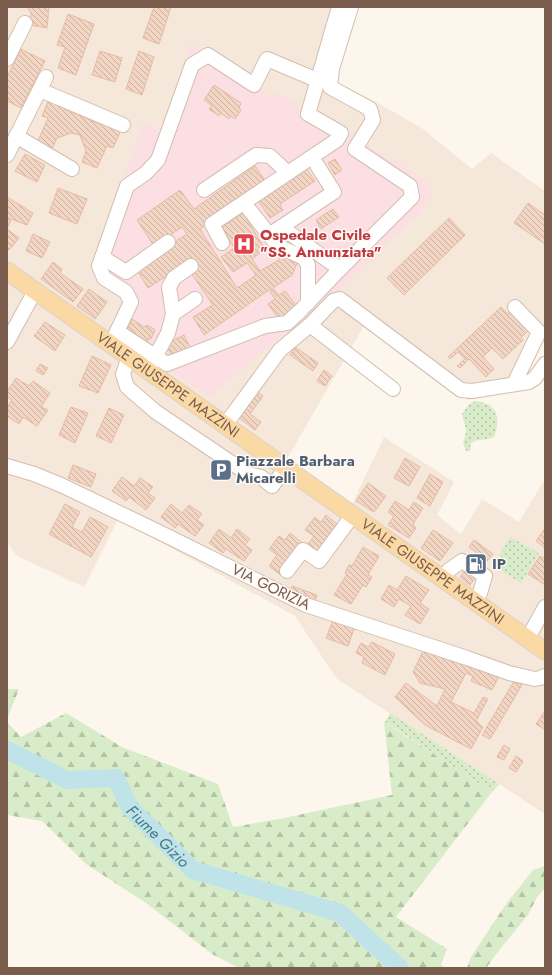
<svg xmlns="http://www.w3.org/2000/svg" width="552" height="975" font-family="Jost,sans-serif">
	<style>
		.residential { fill: #f5e8da }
		.medical { fill: #fbdfe3 }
		.green { fill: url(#green-dots) }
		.forest { fill: url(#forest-firs) }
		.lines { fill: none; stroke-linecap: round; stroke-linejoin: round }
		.river { stroke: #bfe3e8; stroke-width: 18 }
		.building { fill: url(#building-back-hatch); stroke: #e6bba3 }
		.minor-casing { stroke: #d1beb0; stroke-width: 16 }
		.major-casing { stroke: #dad1cd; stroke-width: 19 }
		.minor { stroke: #fff; stroke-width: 14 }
		.major { stroke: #fbd9a5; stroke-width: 17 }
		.labels { text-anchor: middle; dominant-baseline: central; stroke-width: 3; stroke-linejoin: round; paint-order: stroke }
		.health-label { font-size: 15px; font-weight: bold; fill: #be3a42; stroke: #fffaf3; text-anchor: start }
		.street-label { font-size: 15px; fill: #7a5c4d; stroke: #fffaf3 }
		.service-label { font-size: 15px; font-weight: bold; fill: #4e5e75; stroke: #fffaf3; text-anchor: start }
		.water-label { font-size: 16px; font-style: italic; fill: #437c86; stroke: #fffaf3 }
	</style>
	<defs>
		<pattern id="green-dots" width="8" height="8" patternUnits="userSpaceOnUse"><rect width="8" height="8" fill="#d8ecc9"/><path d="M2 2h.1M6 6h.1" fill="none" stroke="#b4c2a5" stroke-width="1.8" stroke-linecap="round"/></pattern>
		<pattern id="forest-firs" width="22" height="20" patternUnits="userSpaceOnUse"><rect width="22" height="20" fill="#d8ecc9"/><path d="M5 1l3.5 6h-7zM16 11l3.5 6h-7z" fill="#b4c2a5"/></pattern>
		<pattern id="building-back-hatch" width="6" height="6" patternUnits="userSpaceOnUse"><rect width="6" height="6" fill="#f3d5c3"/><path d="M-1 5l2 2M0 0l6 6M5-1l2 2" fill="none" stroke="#cab0a1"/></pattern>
	</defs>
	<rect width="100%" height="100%" fill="#fdf6ec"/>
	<!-- residential -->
	<polygon class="residential" points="7,7 356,7 334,81 373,100 423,129 472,169 491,153 545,191 545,332 519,389 468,400 365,324 287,459 352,504 384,437 454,482 437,515 461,534 482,499 519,522 545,479 545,814 337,679 295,616 118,519 84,587 17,556 7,542"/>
	<!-- medical -->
	<polygon class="medical" points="191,43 272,98 275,91 429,182 432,195 420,213 310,318 279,338 211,396 109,336 123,297 89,275 144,121 162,134"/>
	<!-- green -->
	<g class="green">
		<path d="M 476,401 C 498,404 501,418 494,437 C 486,441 478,438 471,443 L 470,451 L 466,451 L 463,443 C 469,426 465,430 462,414 L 469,404 Z"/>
		<polygon points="510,537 539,553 521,583 493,566"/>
		<polygon points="390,713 499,784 492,792 385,722"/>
	</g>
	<!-- forest -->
	<g class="forest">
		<polygon points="7,689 19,689 7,719"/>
		<polygon points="66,713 122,747 218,784 233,827 284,818 392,795 384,722 492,792 396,917 447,949 441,965 444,968 239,968 212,954 146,903 86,864 42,821 7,815 7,722 21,737"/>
		<polygon points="545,866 545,888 537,897 528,915 504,944 486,968 467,968 471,957 506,904 533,870"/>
	</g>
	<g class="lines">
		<!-- river -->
		<path class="river" id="s1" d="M 7,750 L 67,780 L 116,778 L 130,808 L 193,870 L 340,913 L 400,968"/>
	</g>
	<!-- building -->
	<g class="building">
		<polygon points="27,7 49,7 47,28 30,25 31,13"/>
		<polygon points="154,7 171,7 159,44 143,38"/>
		<polygon points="68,14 94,24 76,75 58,68 65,47 57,45"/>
		<polygon points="21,49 45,61 21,108 7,101 7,77"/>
		<polygon points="100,51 122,58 115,82 92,75"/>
		<polygon points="139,51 154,57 142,95 126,89"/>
		<polygon points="214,85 241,103 239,108 241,110 235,119 231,116 229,119 221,113 219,116 209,109 212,106 204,100"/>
		<polygon points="49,99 65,106 64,109 102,125 104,120 122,128 113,148 107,146 97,168 82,162 86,151 80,135 71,133 57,138 52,149 37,143 48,118 42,116"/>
		<polygon points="25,154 45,165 37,182 15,171"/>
		<polygon points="335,159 342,170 335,175 328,163"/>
		<polygon points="255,166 267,183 200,229 237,288 256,275 247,263 233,272 221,257 234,248 222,227 243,213 265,249 252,259 260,271 279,260 283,251 299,259 292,275 273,288 279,295 285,291 299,309 281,322 268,304 275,299 269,290 204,335 193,317 213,305 191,273 191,260 148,288 135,267 187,234 182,227 154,246 137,220 180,190 194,209"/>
		<polygon points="306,168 315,181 280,204 283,210 270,218 257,199"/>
		<polygon points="58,188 87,199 77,224 49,213"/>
		<polygon points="7,197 33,213 27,225 11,219 7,229 19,238 9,250 7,248"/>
		<polygon points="528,203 545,215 545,244 514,223"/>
		<polygon points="333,209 339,217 321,229 316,220"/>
		<polygon points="449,218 465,235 404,295 387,278"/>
		<polygon points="33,234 50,242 42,258 26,251"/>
		<polygon points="53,262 62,269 60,273 83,289 73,302 41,279"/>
		<polygon points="89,289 107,302 95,319 77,306"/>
		<polygon points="501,307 508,314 512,310 530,329 521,338 523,340 503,359 492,348 483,357 494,369 486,377 469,359 460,368 457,366 465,359 458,352 450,359 448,357"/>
		<polygon points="132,319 144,327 147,325 155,330 151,339 149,338 147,342 127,329"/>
		<polygon points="45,322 65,335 55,351 34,336"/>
		<polygon points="184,335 191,349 173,359 166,344"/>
		<polygon points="295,347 318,363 313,371 290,355"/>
		<polygon points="92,356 111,365 98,393 79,386"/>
		<polygon points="40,364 48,368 43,375 36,371"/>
		<polygon points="324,370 332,376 325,386 317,381"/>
		<polygon points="16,378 29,386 33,381 50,393 41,407 48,410 37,426 23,417 19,424 7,416 7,408 12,400 7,397 7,392"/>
		<polygon points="257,391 263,396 250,414 261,422 255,430 238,417"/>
		<polygon points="71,407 88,413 75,443 59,435"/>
		<polygon points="109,408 124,415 111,443 96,436"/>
		<polygon points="405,458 420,467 409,486 394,478"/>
		<polygon points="73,465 96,474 91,487 68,478"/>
		<polygon points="430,474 443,482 430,506 417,498"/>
		<polygon points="122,477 134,486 140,478 153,487 148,493 155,498 146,510 129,497 126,501 112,491"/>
		<polygon points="368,483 386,496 374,512 356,501"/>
		<polygon points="395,501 409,510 414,502 423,508 413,524 416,528 409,538 388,525 394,516 388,512"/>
		<polygon points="65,504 80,512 72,527 82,532 90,517 108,527 91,557 49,534"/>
		<polygon points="171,504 182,513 189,505 202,514 197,520 204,525 195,536 178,524 175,528 161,517"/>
		<polygon points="326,515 337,524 325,541 329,544 318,558 305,548 314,536 305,530 315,517 321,522"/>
		<polygon points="545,528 545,548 536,541"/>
		<polygon points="219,529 231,538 237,529 250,539 245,545 252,550 244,561 226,549 223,553 209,543"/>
		<polygon points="433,530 453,543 440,561 421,548"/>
		<polygon points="290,533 301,542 288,559 282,576 269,566 277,555 269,549 279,536 285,540"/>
		<polygon points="474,540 493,554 487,561 469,547"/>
		<polygon points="363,547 379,556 368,575 372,577 366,587 363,585 351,604 334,595 347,574 345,573 349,565 352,566"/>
		<polygon points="477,553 487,561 470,585 460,577"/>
		<polygon points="540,556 545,559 545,585 528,574"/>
		<polygon points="406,576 429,590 420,603 429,609 420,624 405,615 411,606 399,599 394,607 381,599 389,585 397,590"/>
		<polygon points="292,586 317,595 314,603 290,594"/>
		<polygon points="334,618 355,626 348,646 326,638"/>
		<polygon points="372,642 395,654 385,675 362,663 364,657 356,653 361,643 368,647"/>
		<polygon points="423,651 473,665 499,676 492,690 471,681 473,676 466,673 451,702 474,713 483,697 488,699 476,721 483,727 471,749 425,725 395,697 406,683 437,706 445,689 420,683 413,672"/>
		<polygon points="514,681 522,685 490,739 482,735"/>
		<polygon points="545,711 545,727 544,729 536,724"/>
		<polygon points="504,745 510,749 504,760 497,757"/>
		<polygon points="516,756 523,761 516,772 509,768"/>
	</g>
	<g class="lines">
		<!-- minor casing -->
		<g class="minor-casing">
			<g id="minor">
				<polyline points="7,59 25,23"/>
				<polyline points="40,90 123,125"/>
				<polyline points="16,136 72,169"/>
				<polyline points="7,155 46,77"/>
				<polyline points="204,190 256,155 270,156 288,173"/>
				<polyline points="244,203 278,246 304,258 308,265 308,303"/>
				<polyline points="281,227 340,269"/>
				<polyline points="269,235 334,192 317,165"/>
				<polyline points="222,243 212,224 337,140 341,133 308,114 339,7"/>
				<polyline points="102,257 126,272 168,242"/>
				<polyline points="173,314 195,299"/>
				<polyline points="310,325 393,389"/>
				<polyline points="117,331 167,364 265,326 287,323 300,311 340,269 412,197 410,186 355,149 373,120 370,109 330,87 332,69 351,7"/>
				<polyline points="113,340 131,302 126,292 104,278 99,266 127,186 146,173 158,160 192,65 208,55 254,85 267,59 317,80"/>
				<polyline points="7,342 35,291"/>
				<polyline points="129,357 123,374 127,387 156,412 248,474 261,477 272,486 286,468"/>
				<polyline points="152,363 168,333 173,314 169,287 174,278 191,266"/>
				<polyline points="514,384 539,332 515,307"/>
				<polyline points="225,425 280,350 310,325 333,301 340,299 461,390 472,391 529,382 535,378 545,364"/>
				<polyline points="7,466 34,474 61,485 161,533 306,605 467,658 509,673 535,679 540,678 545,676"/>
				<polyline points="287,571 303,550 319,561 353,515"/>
				<polyline points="442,578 449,570 462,561 485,576 480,593 475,602"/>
				<polyline points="528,638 545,607"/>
			</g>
		</g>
		<!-- major casing -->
		<g class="major-casing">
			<g id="major">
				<path id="s2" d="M 7,271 L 545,651"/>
			</g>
		</g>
		<!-- minor -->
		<use href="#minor" class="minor"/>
		<!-- major -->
		<use href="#major" class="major"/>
	</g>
	<!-- icons -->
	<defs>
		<g id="hospital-square" transform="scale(1.15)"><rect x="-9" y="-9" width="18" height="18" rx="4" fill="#e0444e" stroke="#fffaf3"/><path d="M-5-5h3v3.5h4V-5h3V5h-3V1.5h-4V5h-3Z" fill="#fff"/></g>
		<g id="parking-square" transform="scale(1.15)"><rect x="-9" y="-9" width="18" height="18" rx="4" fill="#5c6f8a" stroke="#fffaf3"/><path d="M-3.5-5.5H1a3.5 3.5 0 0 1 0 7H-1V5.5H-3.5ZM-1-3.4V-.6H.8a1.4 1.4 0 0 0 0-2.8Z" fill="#fff"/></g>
		<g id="fuel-square" transform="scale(1.15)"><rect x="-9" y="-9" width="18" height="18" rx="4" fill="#5c6f8a" stroke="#fffaf3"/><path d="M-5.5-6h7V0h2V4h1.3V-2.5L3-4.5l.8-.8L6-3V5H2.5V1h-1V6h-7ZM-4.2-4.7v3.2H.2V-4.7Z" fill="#fff"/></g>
	</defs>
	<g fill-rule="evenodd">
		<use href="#hospital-square" x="244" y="244"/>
		<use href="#parking-square" x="221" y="470"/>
		<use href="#fuel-square" x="476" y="564"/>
	</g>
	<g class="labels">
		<!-- health labels -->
		<g class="health-label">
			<text x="260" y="235">Ospedale Civile<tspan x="260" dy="17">"SS. Annunziata"</tspan></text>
		</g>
		<!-- street labels -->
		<g class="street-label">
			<text stroke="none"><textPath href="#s2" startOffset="197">VIALE GIUSEPPE MAZZINI</textPath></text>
			<text stroke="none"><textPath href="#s2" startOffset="521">VIALE GIUSEPPE MAZZINI</textPath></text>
			<text transform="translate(271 587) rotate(26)">VIA GORIZIA</text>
		</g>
		<!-- service labels -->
		<g class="service-label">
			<text x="236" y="461">Piazzale Barbara<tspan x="236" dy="17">Micarelli</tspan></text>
			<text x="492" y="564">IP</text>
		</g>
		<!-- water labels -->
		<g class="water-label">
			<text stroke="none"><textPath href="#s1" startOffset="189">Fiume Gizio</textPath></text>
		</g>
	</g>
	<!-- border -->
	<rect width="552" height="975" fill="none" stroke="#7a5c4d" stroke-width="16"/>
</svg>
